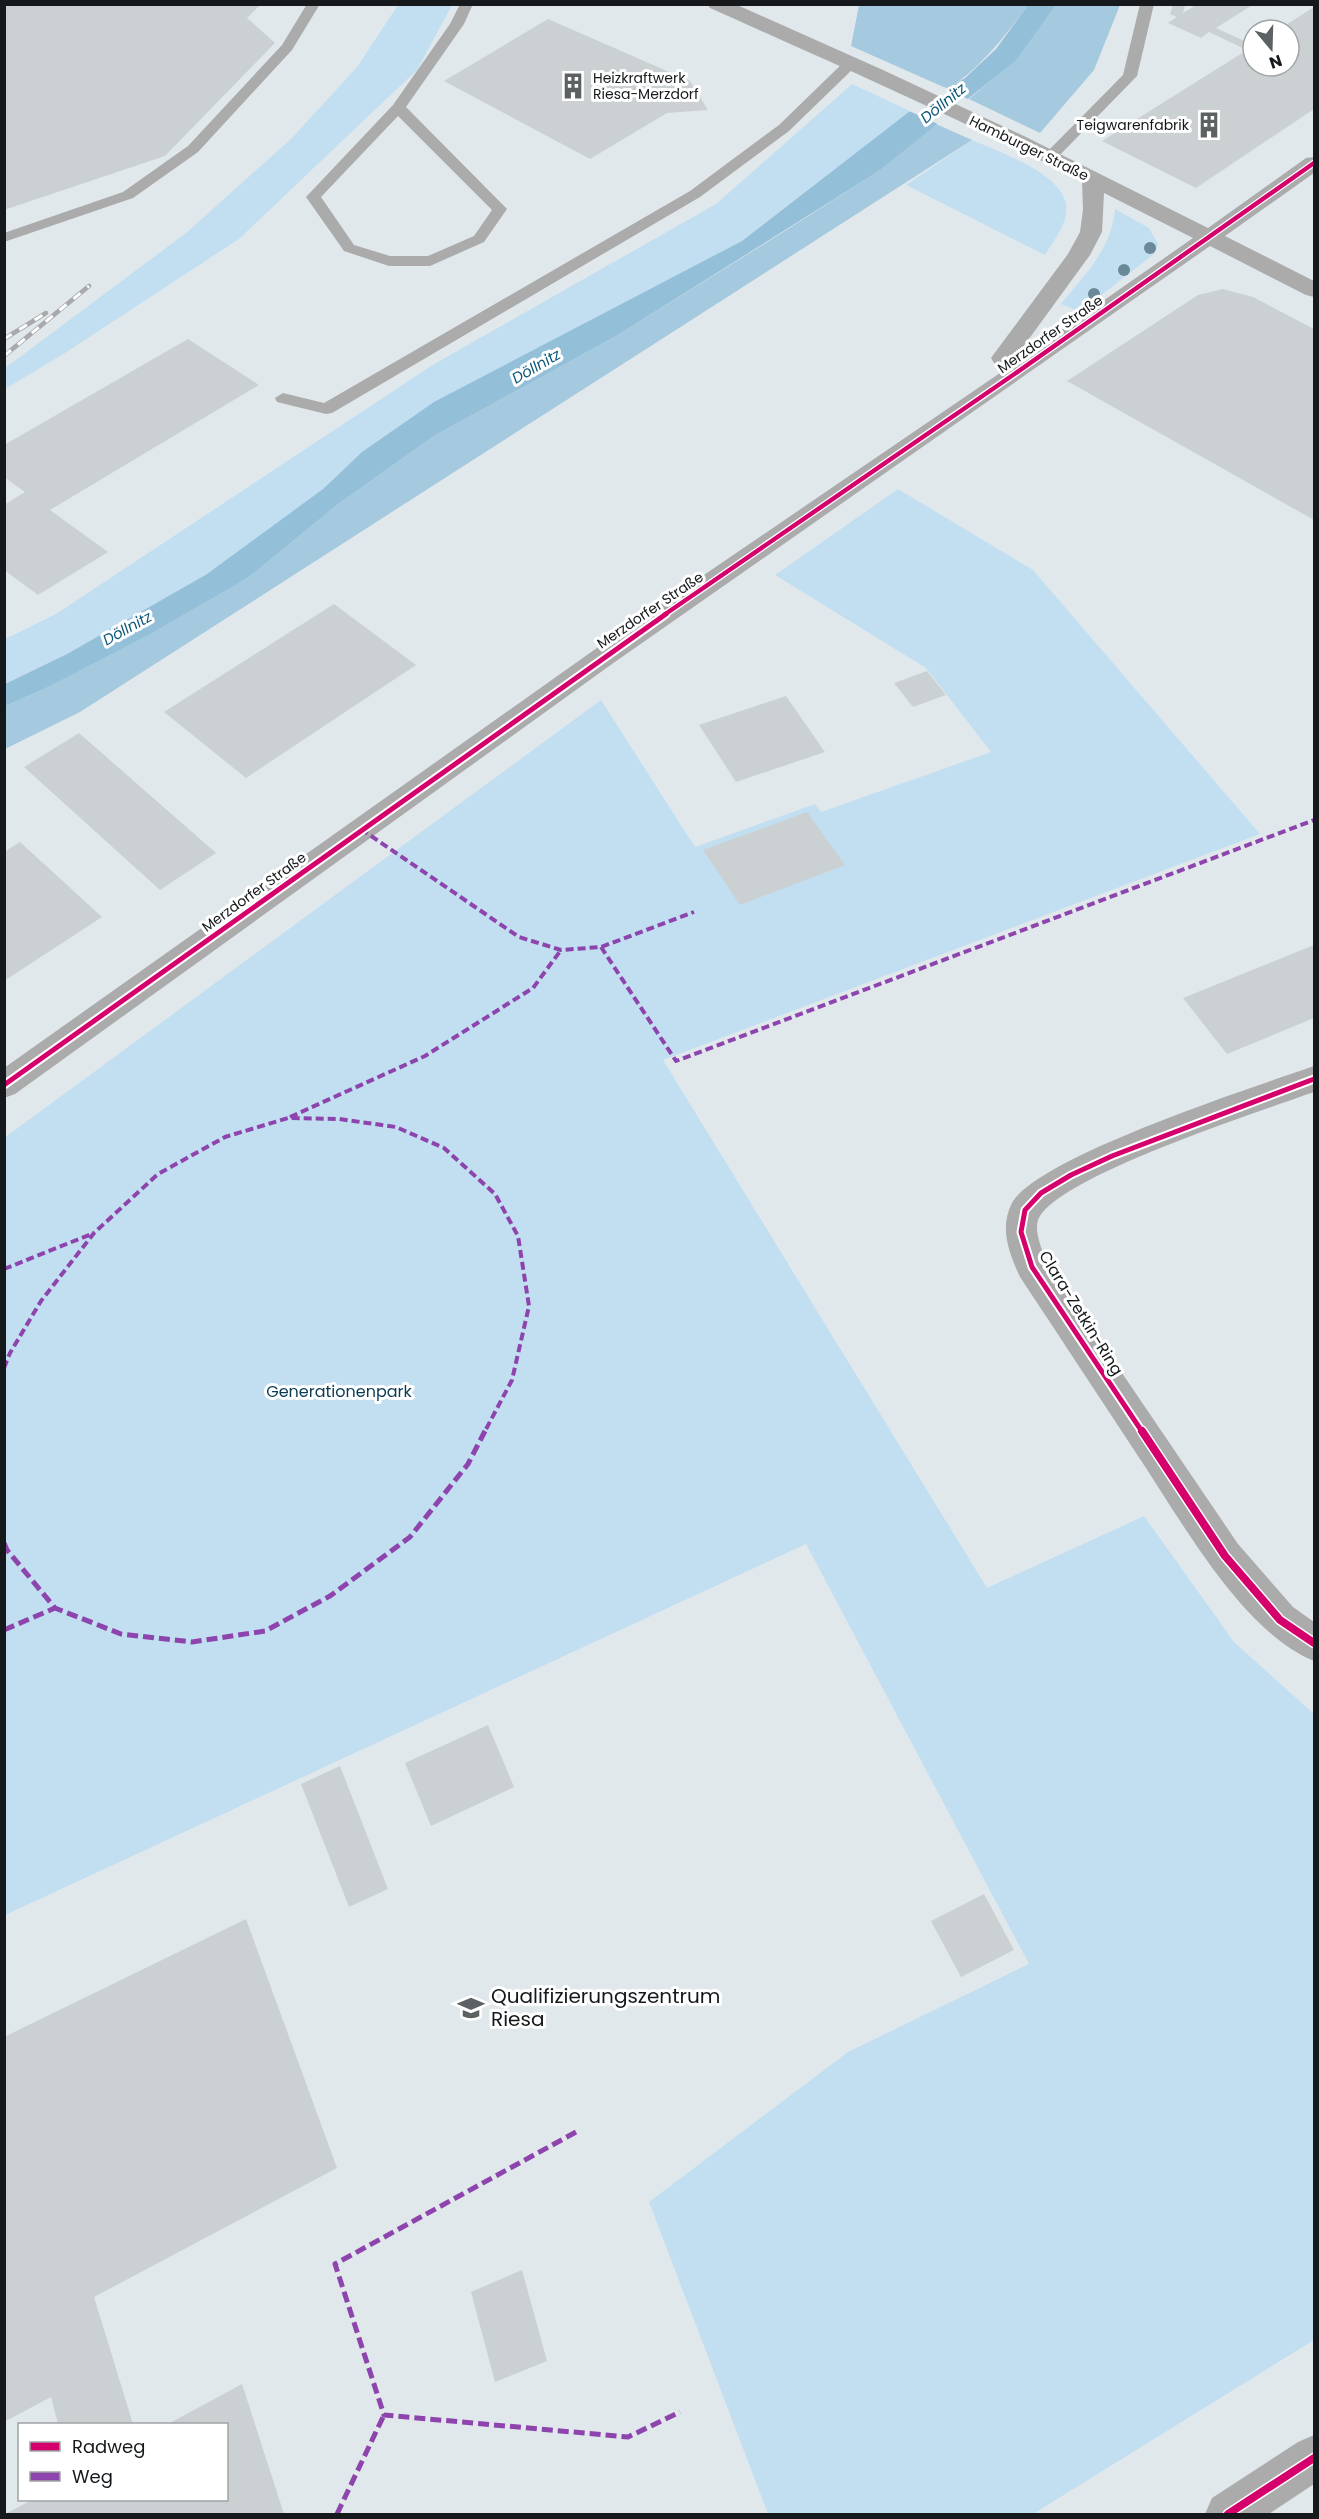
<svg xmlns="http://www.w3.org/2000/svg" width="1319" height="2519" font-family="Poppins,sans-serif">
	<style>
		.green { fill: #c2dff1 }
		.forest { fill: #a5c9de }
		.water { fill: #94bfd9 }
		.pier { fill: #e1e8ec }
		.building { fill: #cbd0d3 }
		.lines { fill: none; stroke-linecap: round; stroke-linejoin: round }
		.lane { fill: #ababab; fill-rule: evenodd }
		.street { fill: #ababab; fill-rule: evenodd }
		.rail-casing { stroke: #a7a9ab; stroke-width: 4.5 }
		.rail { stroke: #fff; stroke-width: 3; stroke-dasharray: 9; stroke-linecap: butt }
		.quiet-far1 { stroke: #8e44ad; stroke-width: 4; stroke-dasharray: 8 4; stroke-linecap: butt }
		.quiet { stroke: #8e44ad; stroke-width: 5; stroke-dasharray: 11 5; stroke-linecap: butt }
		.cycleway-far2-casing { stroke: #fff; stroke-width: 7 }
		.cycleway-far1-casing { stroke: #fff; stroke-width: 9 }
		.cycleway-casing { stroke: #fff; stroke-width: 11 }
		.cycleway-far2 { stroke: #d6006c; stroke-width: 4.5 }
		.cycleway-far1 { stroke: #d6006c; stroke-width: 5 }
		.cycleway { stroke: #d6006c; stroke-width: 8 }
		.tree { fill: #6a8998 }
		.labels { text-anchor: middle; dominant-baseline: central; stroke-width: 6; stroke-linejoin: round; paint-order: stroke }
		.far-poi-label { font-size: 14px; fill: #15191b; stroke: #fff; text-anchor: start }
		.far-street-label { font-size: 14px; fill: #15191b; stroke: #fff }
		.far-water-label { font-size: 15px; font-style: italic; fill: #0b5779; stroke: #fff }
		.street-label { font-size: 16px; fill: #15191b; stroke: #fff }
		.park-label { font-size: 16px; fill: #093b54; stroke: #fff }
		.near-poi-label { font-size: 20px; fill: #15191b; stroke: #fff; text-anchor: start }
	</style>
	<rect width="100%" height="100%" fill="#e1e8ec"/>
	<!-- green -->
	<g class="green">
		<polygon points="398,5 452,5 417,70 239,239 65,353 5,389 5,368 186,233 291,139 357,67"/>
		<polygon points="852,84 910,111 742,241 607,313 362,452 323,489 207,574 67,654 5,684 5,639 56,614 434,364 716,204"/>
		<path d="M 972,140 C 999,152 1060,172 1066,204 C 1069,222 1054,240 1045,255 L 906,185 Z"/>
		<path d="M 1115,209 L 1149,228 L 1158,244 L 1155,253 L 1080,312 L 1061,304 C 1085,275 1112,248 1115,209 Z"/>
		<polygon points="898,489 1033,570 1260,834 663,1060 987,1588 1144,1516 1234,1642 1314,1714 1314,2340 1033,2514 768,2514 649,2202 848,2052 1029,1964 806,1544 5,1915 4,1138 601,700 695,847 815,804 821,812 991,752 926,668 775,575"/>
	</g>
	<!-- forest -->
	<g class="forest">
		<path d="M 859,5 L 1028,5 C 1004,37 982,67 948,89 L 851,46 Z"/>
		<polygon points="1056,5 1120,5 1094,70 1040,133 969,99 1016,59"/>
		<polygon points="936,124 972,140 80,712 5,749 5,706 42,690 249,577 337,505 434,436 618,335 780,234 879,171"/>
	</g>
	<!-- water -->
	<polygon class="water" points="1028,5 1056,5 1016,60 879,171 618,335 434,436 337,505 249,577 148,635 42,690 5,706 5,684 67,654 207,574 323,489 362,452 434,402 742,241 910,111 965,78 996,49"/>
	<!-- pier -->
	<polygon class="pier" points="944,87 972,101 940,125 907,110"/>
	<!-- building -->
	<g class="building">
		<polygon points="4,4 261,4 247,18 275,43 165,156 4,210"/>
		<polygon points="1198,4 1254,4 1216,28 1253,45 1253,66 1289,66 1289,30 1278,30 1314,7 1314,109 1196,188 1102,141 1247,50 1209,32 1201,38 1168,23 1177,17 1170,14 1173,5 1185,5 1183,13"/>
		<polygon points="548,19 690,81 708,110 667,113 590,159 444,81"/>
		<polygon points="1223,289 1253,297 1314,329 1314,520 1067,381 1198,295"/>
		<polygon points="188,339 259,385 50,510 108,552 38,595 4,570 4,505 25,492 4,477 4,445"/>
		<polygon points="334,604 416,665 246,778 164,712"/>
		<polygon points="927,671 946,695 913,707 894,683"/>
		<polygon points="786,696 825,752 736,782 699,725"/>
		<polygon points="79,733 216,853 160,890 24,767"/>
		<polygon points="807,812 845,865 740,905 703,850"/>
		<polygon points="20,842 102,917 4,981 4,852"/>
		<polygon points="1314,945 1314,1018 1227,1054 1183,998"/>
		<polygon points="488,1725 514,1787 431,1826 405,1763"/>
		<polygon points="340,1766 388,1889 349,1907 301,1784"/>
		<polygon points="984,1894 1014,1950 961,1977 931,1921"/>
		<polygon points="246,1919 337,2168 94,2297 133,2424 58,2424 51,2397 4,2422 4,2037"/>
		<polygon points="522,2270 547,2361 495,2382 471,2292"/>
		<polygon points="242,2384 284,2514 5,2514 32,2500 226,2500 226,2424 168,2424"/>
	</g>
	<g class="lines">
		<!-- lane -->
		<g class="lane">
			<polygon points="307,4 320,4 292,50 198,152 133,198 4,242 4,233 123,192 188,146 282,45"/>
			<path d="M 460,4 L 473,4 L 464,24 L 406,107 L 507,209 L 484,242 L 430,266 L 389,266 L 344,251 L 306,197 L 393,105 L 450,24 ZM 398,116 L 492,210 L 474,236 L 428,256 L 390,256 L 354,245 L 321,197 Z"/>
			<polygon points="1140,4 1154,4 1137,76 1055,160 1045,160 1043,157 1045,154 1123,75"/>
			<polygon points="851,59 856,60 858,63 856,66 789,131 700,197 332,413 326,414 277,402 275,398 283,393 324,403 690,191 779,125 846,60"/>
		</g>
		<!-- street -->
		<g class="street">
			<path d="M 707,4 L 735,4 L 883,70 L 1026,137 L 1208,228 L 1306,158 L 1314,157 L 1314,173 L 1225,236 L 1314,281 L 1314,297 L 1306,295 L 1210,246 L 612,664 L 15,1094 L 4,1098 L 4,1068 L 594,650 L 1000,373 L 991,358 L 1068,254 L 1080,232 L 1083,210 L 1082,181 C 960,119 835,64 710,8 ZM 1104,193 L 1193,238 L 1017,361 L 1015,358 L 1090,255 L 1102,232 Z"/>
			<path d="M 1314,1066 L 1314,1092 C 1259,1112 1068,1173 1040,1216 C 1032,1228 1042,1249 1046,1261 L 1238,1544 L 1293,1607 L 1314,1622 L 1314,1661 C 1242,1632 1181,1520 1138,1456 C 1099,1397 1060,1337 1020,1277 C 1009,1253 999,1228 1012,1203 C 1037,1157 1257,1086 1314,1066 Z"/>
			<polygon points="1314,2435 1314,2484 1269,2514 1205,2514 1212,2498 1298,2442"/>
		</g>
		<!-- rail casing -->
		<g class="rail-casing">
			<g id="rail">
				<polyline points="4,339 46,313"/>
				<polyline points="4,356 89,286"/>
			</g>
		</g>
		<!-- rail -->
		<use href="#rail" class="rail"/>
		<!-- quiet-far1 -->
		<g class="quiet-far1">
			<polyline points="361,829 519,937 561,950 601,947 694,912"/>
			<polyline points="601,947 676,1061 1314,820"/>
			<polyline points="290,1117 425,1056 533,988 561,950"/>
			<polyline points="4,1269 94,1233"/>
			<polyline points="4,1368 10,1353 41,1301 94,1233 158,1174 225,1137 288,1118 339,1119 396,1127 444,1148 495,1194 518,1236 529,1306 512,1380 484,1433"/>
		</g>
		<!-- quiet -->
		<g class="quiet">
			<polyline points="4,1543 7,1550 55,1608 121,1634 192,1642 265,1631 330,1596 410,1537 468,1464 485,1431"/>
			<polyline points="4,1630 55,1608"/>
			<polyline points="576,2132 335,2264 384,2415 628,2437 680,2412"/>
			<polyline points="337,2514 384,2415"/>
		</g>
		<!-- cycleway-far2 casing -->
		<g class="cycleway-far2-casing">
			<polyline id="cycleway-far2" points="664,615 1013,375 1314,163"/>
		</g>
		<!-- cycleway-far1 casing -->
		<g class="cycleway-far1-casing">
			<g id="cycleway-far1">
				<polyline points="4,1085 666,614"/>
				<polyline points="1143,1433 1032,1267 1021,1232 1025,1210 1041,1193 1071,1175 1112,1156 1314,1079"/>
			</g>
		</g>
		<!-- cycleway casing -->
		<g class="cycleway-casing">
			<g id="cycleway">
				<polyline points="1142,1431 1225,1556 1280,1620 1314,1643"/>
				<polyline points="1228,2514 1314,2458"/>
			</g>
		</g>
		<!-- cycleway-far2 -->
		<use href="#cycleway-far2" class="cycleway-far2"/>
		<!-- cycleway-far1 -->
		<use href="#cycleway-far1" class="cycleway-far1"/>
		<!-- cycleway -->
		<use href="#cycleway" class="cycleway"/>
	</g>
	<!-- trees -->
	<g class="tree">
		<circle cx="1150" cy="248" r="6"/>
		<circle cx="1124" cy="270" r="6"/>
		<circle cx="1094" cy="294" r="6"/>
	</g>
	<!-- icons -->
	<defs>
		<g id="building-bare" transform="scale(2.07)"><path d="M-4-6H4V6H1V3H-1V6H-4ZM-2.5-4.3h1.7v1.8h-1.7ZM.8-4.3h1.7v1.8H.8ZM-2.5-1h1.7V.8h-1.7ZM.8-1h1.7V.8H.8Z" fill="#5c6164" stroke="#fff" stroke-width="2.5" paint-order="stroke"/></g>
		<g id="university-bare" transform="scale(2.07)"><path d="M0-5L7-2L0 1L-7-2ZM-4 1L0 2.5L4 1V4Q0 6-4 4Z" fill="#5c6164" stroke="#fff" stroke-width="2.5" paint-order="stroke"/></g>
	</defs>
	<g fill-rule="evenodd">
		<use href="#building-bare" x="573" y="86"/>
		<use href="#building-bare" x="1209" y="125"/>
		<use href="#university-bare" x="471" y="2008"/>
	</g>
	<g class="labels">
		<!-- far-poi labels -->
		<g class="far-poi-label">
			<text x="593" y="78">Heizkraftwerk<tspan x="593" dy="16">Riesa-Merzdorf</tspan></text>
			<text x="1189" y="125" text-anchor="end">Teigwarenfabrik</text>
		</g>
		<!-- far-street labels -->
		<g class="far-street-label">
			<text transform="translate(1029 148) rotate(26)">Hamburger Straße</text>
			<text transform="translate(1050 334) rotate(-35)">Merzdorfer Straße</text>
			<text transform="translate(650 610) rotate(-34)">Merzdorfer Straße</text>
			<text transform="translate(254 892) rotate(-36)">Merzdorfer Straße</text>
		</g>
		<!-- far-water labels -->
		<g class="far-water-label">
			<text transform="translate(943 103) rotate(-39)">Döllnitz</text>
			<text transform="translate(536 366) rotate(-30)">Döllnitz</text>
			<text transform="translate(127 628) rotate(-29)">Döllnitz</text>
		</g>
		<!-- street labels -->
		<g class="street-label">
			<text transform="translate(1081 1313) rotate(58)">Clara-Zetkin-Ring</text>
		</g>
		<!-- park labels -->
		<g class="park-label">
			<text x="339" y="1391">Generationenpark</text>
		</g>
		<!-- near-poi labels -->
		<g class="near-poi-label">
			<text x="491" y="1996">Qualifizierungszentrum<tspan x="491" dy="23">Riesa</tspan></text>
		</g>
	</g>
	<!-- border -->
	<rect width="1319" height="2519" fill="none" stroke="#15191b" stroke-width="12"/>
	<!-- legend -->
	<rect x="18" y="2423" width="210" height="78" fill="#ffffff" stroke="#a1a3a4" stroke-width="1.5"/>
	<rect x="30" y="2442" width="30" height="9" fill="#d6006c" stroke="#a1a3a4" stroke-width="1.5"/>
	<text x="72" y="2453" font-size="18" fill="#15191b">Radweg</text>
	<rect x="30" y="2472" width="30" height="9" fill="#8e44ad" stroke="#a1a3a4" stroke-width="1.5"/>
	<text x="72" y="2483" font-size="18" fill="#15191b">Weg</text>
	<!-- north arrow -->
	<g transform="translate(1271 48) rotate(161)"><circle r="28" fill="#ffffff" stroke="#a1a3a4" stroke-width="1.5"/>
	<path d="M0-4.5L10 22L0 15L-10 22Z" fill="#5c6164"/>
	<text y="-9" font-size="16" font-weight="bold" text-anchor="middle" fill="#15191b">N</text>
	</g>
</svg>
